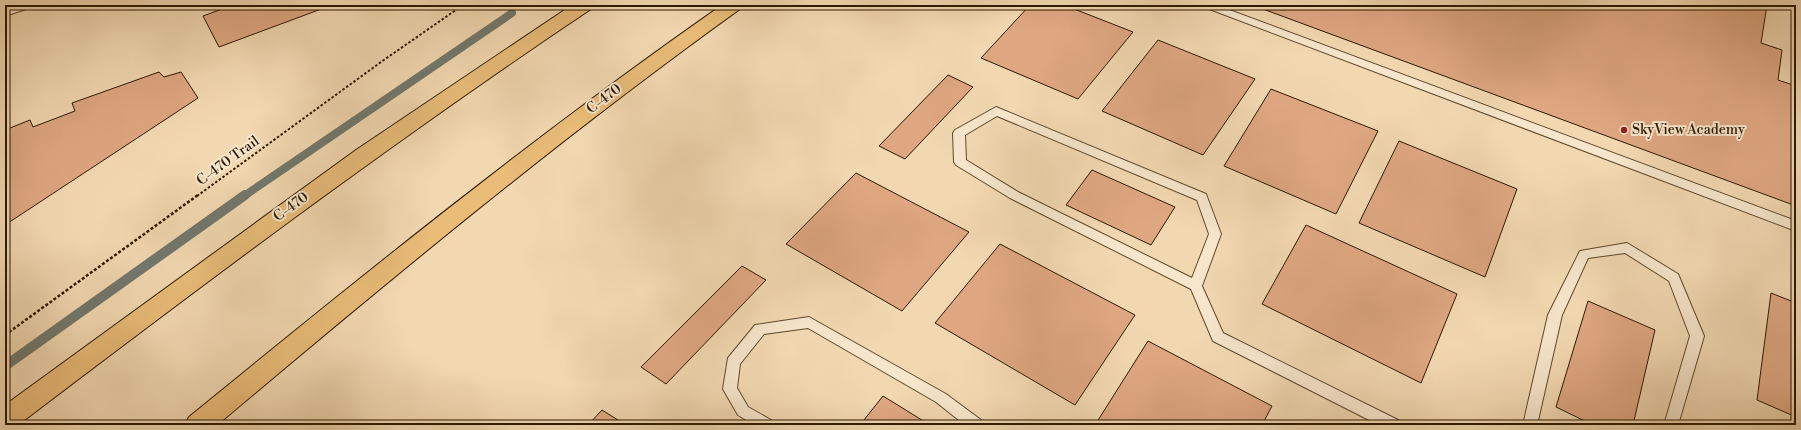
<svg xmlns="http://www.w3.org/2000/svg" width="1801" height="430" font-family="'Libre Bodoni',serif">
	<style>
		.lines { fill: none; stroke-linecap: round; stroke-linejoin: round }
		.stream-far1 { stroke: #71786d; stroke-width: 8 }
		.stream { stroke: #71786d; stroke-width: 10 }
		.building { fill: #dea782; stroke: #2c1900 }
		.lane-casing { stroke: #5e492c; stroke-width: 2 }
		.street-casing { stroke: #5e492c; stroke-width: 2 }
		.highway-casing { stroke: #2c1900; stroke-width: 2 }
		.path-far1 { stroke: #2c1900; stroke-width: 2; stroke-dasharray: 2.5 2; stroke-linecap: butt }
		.path { stroke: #2c1900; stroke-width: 2.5; stroke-dasharray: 3 2; stroke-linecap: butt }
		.lane { fill: #f7e6cc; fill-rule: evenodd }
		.street { fill: #f7e6cc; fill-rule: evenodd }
		.highway { fill: #e9bc78; fill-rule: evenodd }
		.poi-dot { fill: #8f2418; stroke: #f7e6cc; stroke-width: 1.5 }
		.labels { text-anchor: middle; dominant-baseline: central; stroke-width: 4; stroke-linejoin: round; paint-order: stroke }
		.street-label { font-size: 14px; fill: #2c1900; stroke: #f7e6cc }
		.poi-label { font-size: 14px; fill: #2c1900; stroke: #f7e6cc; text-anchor: start }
	</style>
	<rect width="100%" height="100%" fill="#f2d8b1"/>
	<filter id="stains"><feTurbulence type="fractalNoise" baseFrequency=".005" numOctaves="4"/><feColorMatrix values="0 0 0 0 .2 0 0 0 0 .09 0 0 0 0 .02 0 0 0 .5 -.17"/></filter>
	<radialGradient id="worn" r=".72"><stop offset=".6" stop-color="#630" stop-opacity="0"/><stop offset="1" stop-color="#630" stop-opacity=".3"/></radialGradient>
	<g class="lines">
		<!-- stream-far1 -->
		<polyline class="stream-far1" points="244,196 512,13"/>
		<!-- stream -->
		<polyline class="stream" points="5,366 245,195"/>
	</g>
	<!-- building -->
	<g class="building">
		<polygon points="233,5 332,5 219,47 203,16"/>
		<polygon points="1030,5 1064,5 1133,32 1078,99 981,58"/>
		<polygon points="1252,5 1767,5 1761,43 1782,50 1778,80 1796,86 1796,206"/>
		<polygon points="1158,40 1255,79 1203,155 1102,111"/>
		<polygon points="159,72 164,77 181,72 198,98 5,225 5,130 30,120 33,127 75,111 72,103"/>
		<polygon points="948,75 973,87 905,159 879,146"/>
		<polygon points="1271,89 1378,131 1336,214 1224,166"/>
		<polygon points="1399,141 1517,189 1485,277 1359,223"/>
		<polygon points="1092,170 1175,207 1151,245 1066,205"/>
		<polygon points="856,173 969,232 902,311 786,244"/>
		<polygon points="1306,225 1457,294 1421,383 1262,304"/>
		<polygon points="1000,244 1135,315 1075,405 935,323"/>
		<polygon points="742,266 766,280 666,384 641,367"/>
		<polygon points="1771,293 1796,303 1796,417 1757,400"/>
		<polygon points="1588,301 1655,330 1633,425 1593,425 1556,407"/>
		<polygon points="1148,341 1272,406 1262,425 1095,425"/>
		<polygon points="883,396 930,425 860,425"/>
		<polygon points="602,410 626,425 588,425"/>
	</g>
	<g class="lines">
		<!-- lane casing -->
		<g class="lane-casing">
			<g id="lane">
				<polygon points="1202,5 1216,5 1796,221 1796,231 1204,7"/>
				<path d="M 996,107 L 1206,194 L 1221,234 L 1202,286 L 1223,333 L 1398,420 L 1400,425 L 1379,425 L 1213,341 L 1191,289 L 1010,198 L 956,165 L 954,162 L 953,133 L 955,130 ZM 997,116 L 1197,200 L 1209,234 L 1192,278 L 1018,192 L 966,160 L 965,135 Z"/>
				<polygon points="1627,243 1678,274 1704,336 1678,425 1664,425 1690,336 1669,281 1625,253 1588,258 1562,315 1537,425 1523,425 1548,315 1580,251"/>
				<polygon points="809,317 946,394 981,420 983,425 965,425 936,402 808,328 764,334 740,364 737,388 748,407 771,420 773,425 754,425 738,415 723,389 728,358 755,325"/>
			</g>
		</g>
		<!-- street casing -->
		<g class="street-casing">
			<polygon id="street" points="5,5 29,5 26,9 5,16"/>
		</g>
		<!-- highway casing -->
		<g class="highway-casing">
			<g id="highway">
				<path d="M 572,5 L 594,5 L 591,9 C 395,140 206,282 18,425 L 5,425 L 5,405 L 356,150 Z"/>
				<path d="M 722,5 L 743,5 L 740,9 C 559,139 388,281 217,425 L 185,425 L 189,417 C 363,275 537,134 722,5 Z"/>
			</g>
		</g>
		<!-- path-far1 -->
		<polyline class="path-far1" points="197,196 381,62 463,5"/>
		<!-- path -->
		<polyline class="path" points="5,335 198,195"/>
		<!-- lane -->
		<use href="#lane" class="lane"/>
		<!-- street -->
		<use href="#street" class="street"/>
		<!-- highway -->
		<use href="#highway" class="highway"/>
	</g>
	<!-- markers -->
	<circle class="poi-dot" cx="1624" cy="130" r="4"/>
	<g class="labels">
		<!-- street labels -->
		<g class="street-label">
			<text transform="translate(604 99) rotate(-37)">C-470</text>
			<text transform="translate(228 161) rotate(-36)">C-470 Trail</text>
			<text transform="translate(291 207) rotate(-36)">C-470</text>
		</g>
		<!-- poi labels -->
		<g class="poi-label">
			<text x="1632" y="130">SkyView Academy</text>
		</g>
	</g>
	<!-- margin -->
	<rect width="1801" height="430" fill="none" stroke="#f2d8b1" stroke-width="20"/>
	<rect x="6" y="6" width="1789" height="418" fill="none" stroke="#2c1900" stroke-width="2"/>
	<rect x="10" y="10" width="1781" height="410" fill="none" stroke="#2c1900"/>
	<rect width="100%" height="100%" filter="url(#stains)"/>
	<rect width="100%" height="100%" fill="url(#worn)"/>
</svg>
